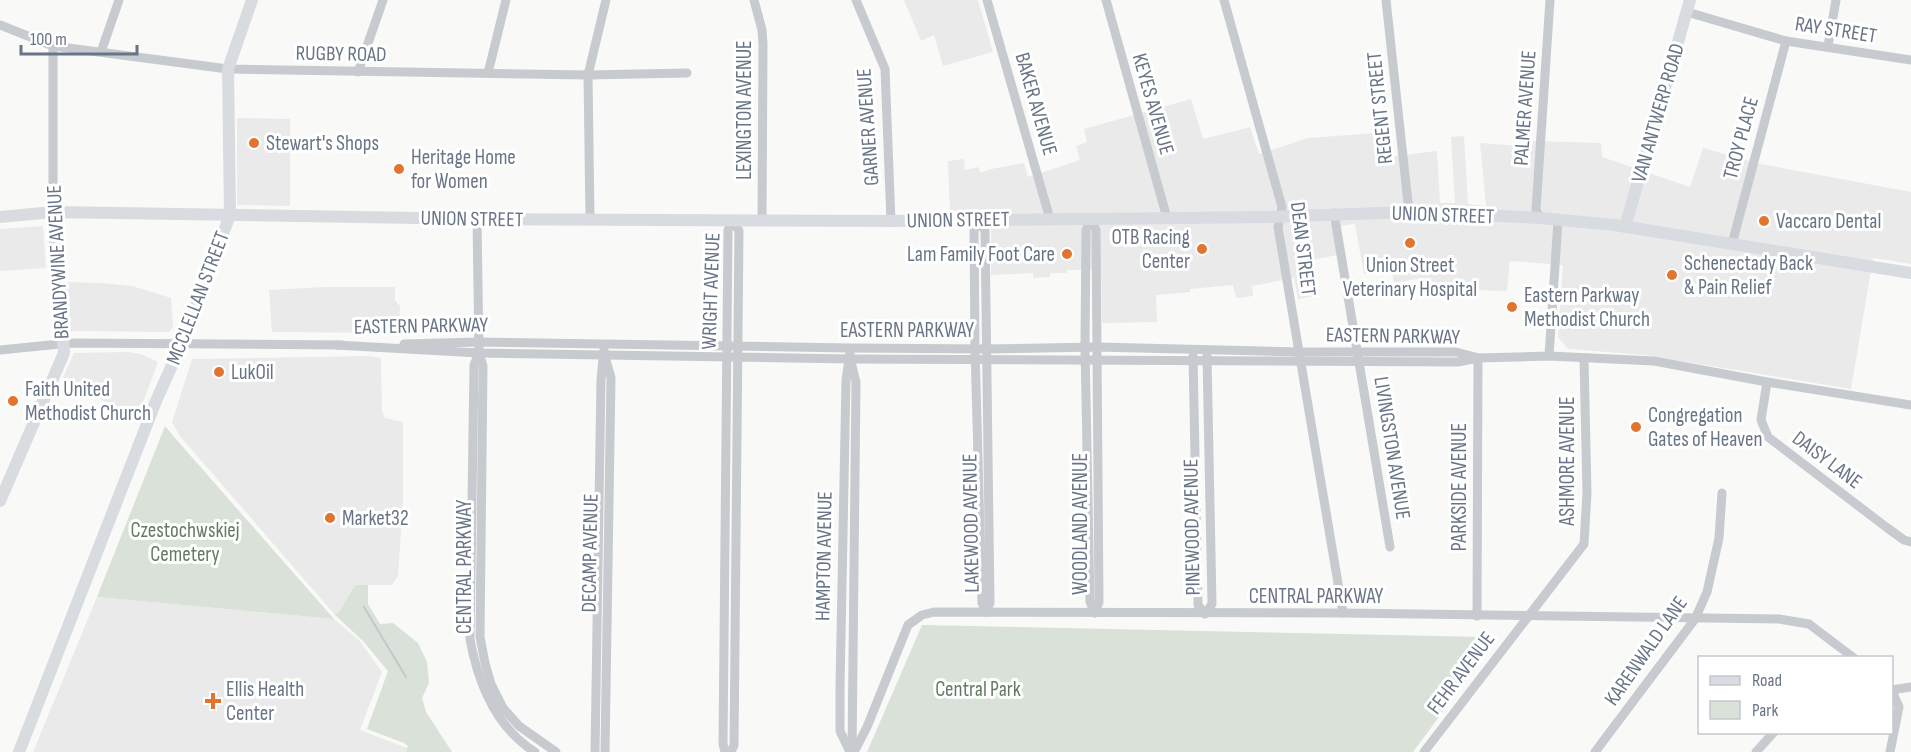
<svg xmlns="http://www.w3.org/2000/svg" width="1911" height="752" font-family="'Sofia Sans Condensed',sans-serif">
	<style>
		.built { fill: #eaeaea }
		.green { fill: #dae1d8 }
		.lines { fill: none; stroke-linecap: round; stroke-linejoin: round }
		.stream { stroke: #c1c9ce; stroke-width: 2 }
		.street { stroke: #c7cace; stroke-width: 9 }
		.secondary { stroke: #d8dbdf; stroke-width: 12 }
		.poi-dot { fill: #e1742f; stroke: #fff; stroke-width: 2 }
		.labels { text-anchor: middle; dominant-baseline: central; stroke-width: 6; stroke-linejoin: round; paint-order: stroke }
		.street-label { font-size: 21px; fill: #697587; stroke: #fff }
		.poi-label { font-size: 21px; fill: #697587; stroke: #fff; text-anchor: start }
		.park-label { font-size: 21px; fill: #657a64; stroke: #fff }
	</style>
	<rect width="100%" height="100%" fill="#f9f9f7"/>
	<!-- built -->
	<g class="built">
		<polygon points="904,0 978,0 993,52 943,66 934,35 921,41"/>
		<polygon points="1191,99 1203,139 1250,127 1259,154 1308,138 1391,132 1394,156 1437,151 1440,203 1455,203 1451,137 1464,136 1468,204 1486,206 1480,143 1532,147 1533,141 1601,143 1602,157 1690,187 1703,148 1761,164 1911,192 1911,264 1873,258 1851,389 1645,355 1568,349 1558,337 1563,265 1510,261 1507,291 1475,290 1475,287 1424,281 1423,278 1394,283 1391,269 1364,274 1355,224 1340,226 1337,255 1307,261 1315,296 1298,299 1294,278 1252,286 1253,296 1236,298 1233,285 1190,289 1190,292 1156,295 1157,322 1102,323 1101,270 1067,270 1067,273 1050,273 1050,277 1033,278 1033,273 991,275 991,211 950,211 948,161 964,159 965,170 978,167 981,173 991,169 1024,163 1028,177 1080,160 1076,146 1087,142 1084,129"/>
		<polygon points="237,118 290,119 290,206 237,205"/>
		<polygon points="43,226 46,268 0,271 0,229"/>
		<polygon points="66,282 101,283 132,286 171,298 173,327 169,332 69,331"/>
		<polygon points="324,287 395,287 395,300 400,306 399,333 272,332 269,290"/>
		<polygon points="128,352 141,354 158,362 137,418 62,380 74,353"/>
		<polygon points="368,356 381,358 382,411 385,418 403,422 403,502 398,576 392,585 355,585 339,612 335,615 179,435 172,422 192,359"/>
		<polygon points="97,597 334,619 359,640 382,672 360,730 407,748 406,752 33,752"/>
	</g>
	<!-- green -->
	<g class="green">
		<polygon points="165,426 175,438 334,619 97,597"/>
		<polygon points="355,585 368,585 368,604 380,624 393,623 418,643 427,662 429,683 422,698 426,712 452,752 406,752 408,746 404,743 367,729 388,671 363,641 335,615 339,612"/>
		<polygon points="922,625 1485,637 1482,641 1489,641 1487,652 1413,752 867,752"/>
	</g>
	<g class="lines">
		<!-- stream -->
		<polyline class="stream" points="364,607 406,677"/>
		<!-- street -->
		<g class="street">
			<polyline points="754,0 762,30 763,44 762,220"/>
			<polyline points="856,0 885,69 891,221"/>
			<polyline points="987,0 1050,219"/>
			<polyline points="1106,0 1167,218"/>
			<polyline points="1224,0 1282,207 1278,227 1343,613"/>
			<polyline points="1386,0 1409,212"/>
			<polyline points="1687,12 1786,41 1911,60"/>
			<polyline points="0,25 53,46 228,69 588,75 687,73"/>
			<polyline points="1828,46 1836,0"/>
			<polyline points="101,52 119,0"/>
			<polyline points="358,72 383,0"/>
			<polyline points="488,73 506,0"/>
			<polyline points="53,212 53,46"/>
			<polyline points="1334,213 1390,547"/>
			<polyline points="1540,218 1536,210 1550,0"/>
			<polyline points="477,219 479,353 483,366 480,637 485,663 491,684 503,708 519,726 556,752"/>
			<polyline points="590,219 588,75 606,0"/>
			<polyline points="1091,219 1086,230 1085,347 1090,602 1095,613"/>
			<polyline points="1091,219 1096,230 1099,602 1095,613"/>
			<polyline points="979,220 985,231 990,603 986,612"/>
			<polyline points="979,220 974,231 975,348 982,603 986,612"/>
			<polyline points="1732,244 1786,41"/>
			<polyline points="404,344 478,342 850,348 987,349 1097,347 1300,352 1456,352 1475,357"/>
			<polyline points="336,345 479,353 850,359 1458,362 1478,358 1549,356 1654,361 1767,382 1911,405"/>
			<polyline points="0,350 70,343 342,345"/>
			<path d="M 479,353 L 474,365 L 470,639 C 478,683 495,727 535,752"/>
			<polyline points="1193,356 1198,605 1205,614 1212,604 1207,356"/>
			<polyline points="1549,356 1558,221"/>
			<polyline points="851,362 856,382 852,752"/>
			<polyline points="1767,382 1761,420 1768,437 1886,527 1904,540 1911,542"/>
			<polyline points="1477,616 1478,358"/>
			<polyline points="1892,690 1911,687"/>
			<polyline points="595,752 601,379 604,350"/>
			<polyline points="605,752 611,378 606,360"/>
			<polyline points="725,752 723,744 728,230 733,220"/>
			<polyline points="731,752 734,745 739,231 733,220"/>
			<polyline points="850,752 840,731 840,687 846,380 850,353"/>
			<polyline points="854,752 867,727 908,625 922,615 934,612 1343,613 1779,619 1809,624 1854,658"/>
			<polyline points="1424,752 1584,544 1587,493 1584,358"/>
			<polyline points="1595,752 1695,619 1707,592 1719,538 1722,493"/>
			<polyline points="1756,752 1774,732"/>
			<polyline points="1890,752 1899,707 1892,691"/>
		</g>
		<!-- secondary -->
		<g class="secondary">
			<polyline points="0,217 53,212 477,219 891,221 1268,217 1409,212 1540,218 1615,225 1911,273"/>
			<polyline points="1625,227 1690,0"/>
			<polyline points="0,501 64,353 53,212"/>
			<polyline points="19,752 156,401 182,343 230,215 228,69 252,0"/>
		</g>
	</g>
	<!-- markers -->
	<g class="poi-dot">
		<circle cx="254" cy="143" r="6"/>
		<circle cx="399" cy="169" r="6"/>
		<circle cx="1764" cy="221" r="6"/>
		<circle cx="1410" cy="243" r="6"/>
		<circle cx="1202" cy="249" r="6"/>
		<circle cx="1067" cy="254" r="6"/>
		<circle cx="1672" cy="275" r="6"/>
		<circle cx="1512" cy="307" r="6"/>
		<circle cx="219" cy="372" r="6"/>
		<circle cx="13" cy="401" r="6"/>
		<circle cx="1636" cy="427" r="6"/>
		<circle cx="330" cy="518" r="6"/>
		<path d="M210 692h6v6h6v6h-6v6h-6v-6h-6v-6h6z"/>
	</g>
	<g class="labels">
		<!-- street labels -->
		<g class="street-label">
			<text transform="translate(1836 30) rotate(9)">RAY STREET</text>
			<text transform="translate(341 54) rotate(1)">RUGBY ROAD</text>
			<text transform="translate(1036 104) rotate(74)">BAKER AVENUE</text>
			<text transform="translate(1153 104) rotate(74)">KEYES AVENUE</text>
			<text transform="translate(1380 108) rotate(-96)">REGENT STREET</text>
			<text transform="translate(1525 108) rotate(-86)">PALMER AVENUE</text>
			<text transform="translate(744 110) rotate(-90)">LEXINGTON AVENUE</text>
			<text transform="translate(1658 113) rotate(-74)">VAN ANTWERP ROAD</text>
			<text transform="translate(868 127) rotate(-94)">GARNER AVENUE</text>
			<text transform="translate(1741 138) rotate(-75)">TROY PLACE</text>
			<text transform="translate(1443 215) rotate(2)">UNION STREET</text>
			<text transform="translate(472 219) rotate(1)">UNION STREET</text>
			<text transform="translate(958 220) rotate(-1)">UNION STREET</text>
			<text transform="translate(1303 249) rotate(83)">DEAN STREET</text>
			<text transform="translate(58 262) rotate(-93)">BRANDYWINE AVENUE</text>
			<text transform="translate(711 291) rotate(-88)">WRIGHT AVENUE</text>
			<text transform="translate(198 298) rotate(-69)">MCCLELLAN STREET</text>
			<text transform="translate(421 326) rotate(-1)">EASTERN PARKWAY</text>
			<text x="907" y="330">EASTERN PARKWAY</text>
			<text transform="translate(1393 336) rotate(1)">EASTERN PARKWAY</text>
			<text transform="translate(1392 448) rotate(81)">LIVINGSTON AVENUE</text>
			<text transform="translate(1827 460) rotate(37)">DAISY LANE</text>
			<text transform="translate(1567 461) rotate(-90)">ASHMORE AVENUE</text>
			<text transform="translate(1459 487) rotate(-90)">PARKSIDE AVENUE</text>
			<text transform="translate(971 523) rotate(-91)">LAKEWOOD AVENUE</text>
			<text transform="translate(1080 524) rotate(-90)">WOODLAND AVENUE</text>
			<text transform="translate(1192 527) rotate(-91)">PINEWOOD AVENUE</text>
			<text transform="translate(590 553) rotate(-89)">DECAMP AVENUE</text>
			<text transform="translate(824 556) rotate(-89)">HAMPTON AVENUE</text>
			<text transform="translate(464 567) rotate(-90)">CENTRAL PARKWAY</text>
			<text x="1316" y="596">CENTRAL PARKWAY</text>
			<text transform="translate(1646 651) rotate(-55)">KARENWALD LANE</text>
			<text transform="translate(1461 673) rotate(-53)">FEHR AVENUE</text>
		</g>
		<!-- poi labels -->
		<g class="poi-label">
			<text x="266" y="143">Stewart's Shops</text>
			<text x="411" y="157">Heritage Home<tspan x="411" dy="24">for Women</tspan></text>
			<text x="1776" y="221">Vaccaro Dental</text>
			<text x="1190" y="237" text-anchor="end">OTB Racing<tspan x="1190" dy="24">Center</tspan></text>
			<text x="1055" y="254" text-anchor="end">Lam Family Foot Care</text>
			<text x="1684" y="263">Schenectady Back<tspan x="1684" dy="24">&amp; Pain Relief</tspan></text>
			<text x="1410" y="265" text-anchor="middle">Union Street<tspan x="1410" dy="24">Veterinary Hospital</tspan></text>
			<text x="1524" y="295">Eastern Parkway<tspan x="1524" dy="24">Methodist Church</tspan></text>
			<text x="231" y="372">LukOil</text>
			<text x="25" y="389">Faith United<tspan x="25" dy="24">Methodist Church</tspan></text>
			<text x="1648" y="415">Congregation<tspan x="1648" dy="24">Gates of Heaven</tspan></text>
			<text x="342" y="518">Market32</text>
			<text x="226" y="689">Ellis Health<tspan x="226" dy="24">Center</tspan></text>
		</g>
		<!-- park labels -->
		<g class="park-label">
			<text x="185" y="530">Czestochwskiej<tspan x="185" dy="24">Cemetery</tspan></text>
			<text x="978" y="689">Central Park</text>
		</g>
	</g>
	<!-- legend -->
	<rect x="1698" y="656" width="195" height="78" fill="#ffffff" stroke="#c3c8cf" stroke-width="1.5"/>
	<rect x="1710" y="676" width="30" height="9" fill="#d8dbdf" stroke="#c3c8cf" stroke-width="1.5"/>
	<text x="1752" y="686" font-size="18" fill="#697587">Road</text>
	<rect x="1710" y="701" width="30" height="18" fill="#dae1d8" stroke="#c3c8cf" stroke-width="1.5"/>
	<text x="1752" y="716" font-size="18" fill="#697587">Park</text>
	<!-- scale -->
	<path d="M21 45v9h116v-9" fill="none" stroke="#697587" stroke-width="3"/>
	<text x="30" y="45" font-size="18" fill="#697587" stroke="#ffffff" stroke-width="4.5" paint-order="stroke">100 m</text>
</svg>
